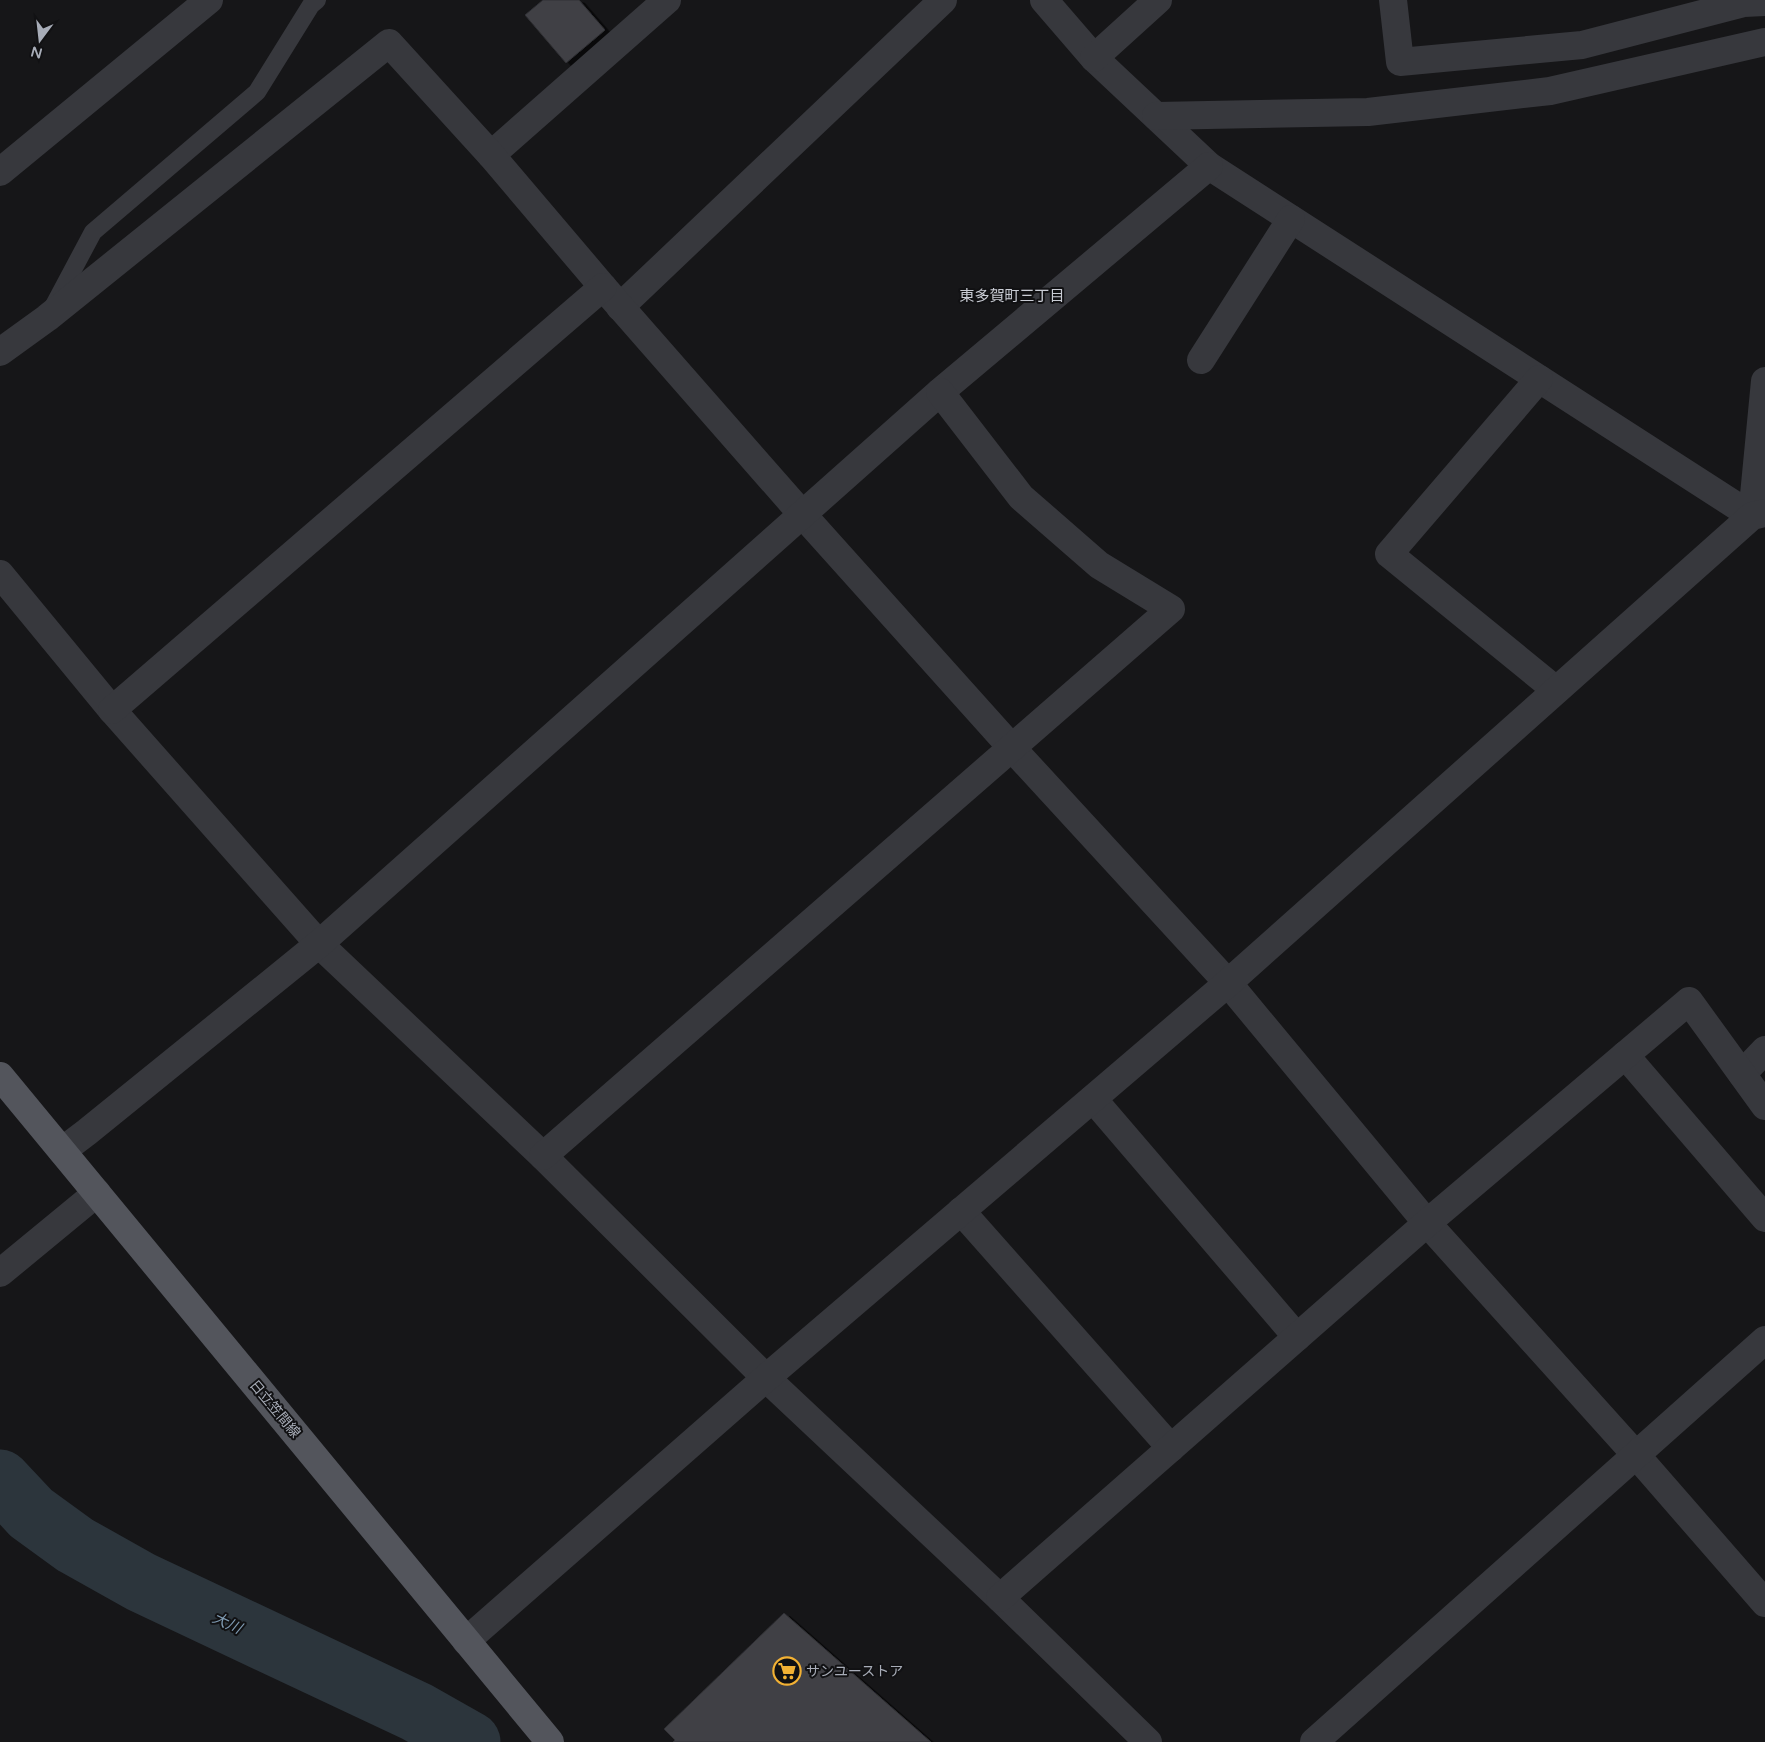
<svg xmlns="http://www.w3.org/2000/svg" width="1765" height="1742" font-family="'Varela Round','Noto Sans JP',sans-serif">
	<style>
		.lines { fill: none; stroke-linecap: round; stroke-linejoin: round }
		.river { stroke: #2c353c; stroke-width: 61 }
		.building { fill: #404145; stroke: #303034; filter: url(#shadow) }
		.service { stroke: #37383d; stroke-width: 18 }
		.minor { stroke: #37383d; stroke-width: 28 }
		.tertiary { stroke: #37383d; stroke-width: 28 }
		.primary { stroke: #53555c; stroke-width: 28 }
		.labels { text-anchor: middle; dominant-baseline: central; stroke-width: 4; stroke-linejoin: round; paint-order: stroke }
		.street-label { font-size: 14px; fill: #a8adb8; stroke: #111113 }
		.poi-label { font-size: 14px; fill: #a8adb8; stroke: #111113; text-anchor: start }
		.neighbourhood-label { font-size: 15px; fill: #c9ccd4; stroke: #111113 }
		.water-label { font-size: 15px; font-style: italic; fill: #7f9bb3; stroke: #111113 }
	</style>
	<defs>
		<filter id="shadow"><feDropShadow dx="5.5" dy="3" stdDeviation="0" flood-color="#0009"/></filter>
	</defs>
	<rect width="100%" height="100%" fill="#161618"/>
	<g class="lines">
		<!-- river -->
		<polyline class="river" points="0,1480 31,1513 75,1545 141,1582 417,1712 470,1742"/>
	</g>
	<!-- building -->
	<g class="building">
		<polygon points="543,0 579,0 605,30 566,63 525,15"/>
		<polygon points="784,1613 931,1742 673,1742 675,1740 664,1729"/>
	</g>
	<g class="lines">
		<!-- service -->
		<polyline class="service" points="52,309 93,232 257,92 311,5 317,0"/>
		<!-- minor -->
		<g class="minor">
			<polyline points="1044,0 1094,58 1209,166 1752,516 1765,381"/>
			<polyline points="1393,0 1400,62 1582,45 1744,3 1765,2"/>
			<polyline points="1094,58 1158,0"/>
			<polyline points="1156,116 1368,112 1550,91 1765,42"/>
			<polyline points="491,155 667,0"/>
			<polyline points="0,172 209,0"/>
			<polyline points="620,307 943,0"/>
			<polyline points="0,352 47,318 389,43 491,155 603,287 802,514 1011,747 1228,983 1427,1223 1636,1455 1765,1603"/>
			<polyline points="1201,360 1291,219"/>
			<polyline points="1539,379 1389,554 1556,690"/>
			<polyline points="0,574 112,710 319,944 543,1156 766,1378 1000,1598 1148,1742"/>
			<polyline points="112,710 603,287"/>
			<polyline points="1625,1055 1765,1218"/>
			<polyline points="1742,1074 1765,1050"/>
			<polyline points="1093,1099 1297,1337"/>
			<polyline points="62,1151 87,1132 319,944 940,392 1209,166"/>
			<polyline points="543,1156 1171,609 1099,565 1021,497 940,392"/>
			<polyline points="961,1211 1171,1448"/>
			<polyline points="0,1273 97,1193"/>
			<polyline points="1000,1598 1427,1223 1689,1001 1765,1106"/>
			<polyline points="1314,1742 1765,1340"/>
		</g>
		<!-- tertiary -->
		<polyline class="tertiary" points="466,1641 766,1378 1228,983 1752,516 1765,513"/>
		<!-- primary -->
		<polyline class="primary" points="0,1076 550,1742"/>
	</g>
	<!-- icons -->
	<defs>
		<g id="supermarket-ring" transform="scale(1.4375)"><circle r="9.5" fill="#111113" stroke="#f2b134" stroke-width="1.5"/><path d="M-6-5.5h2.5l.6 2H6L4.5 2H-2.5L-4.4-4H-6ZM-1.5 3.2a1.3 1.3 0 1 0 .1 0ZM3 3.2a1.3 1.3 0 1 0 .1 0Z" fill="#f2b134"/></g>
	</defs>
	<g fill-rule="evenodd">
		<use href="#supermarket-ring" x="787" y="1671"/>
	</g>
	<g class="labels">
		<!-- street labels -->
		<g class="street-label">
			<text transform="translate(275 1409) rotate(50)">日立笠間線</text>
		</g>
		<!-- poi labels -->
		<g class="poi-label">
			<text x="806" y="1671">サンユーストア</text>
		</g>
		<!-- neighbourhood labels -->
		<g class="neighbourhood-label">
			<text x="1012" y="296">東多賀町三丁目</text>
		</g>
		<!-- water labels -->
		<g class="water-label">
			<text transform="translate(227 1623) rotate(25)">大川</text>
		</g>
	</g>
	<!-- north arrow -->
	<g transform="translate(40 40) rotate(195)" stroke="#111113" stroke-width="4" paint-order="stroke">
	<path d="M0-4L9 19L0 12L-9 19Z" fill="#a8adb8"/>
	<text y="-8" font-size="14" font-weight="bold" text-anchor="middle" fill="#a8adb8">N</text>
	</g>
</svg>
